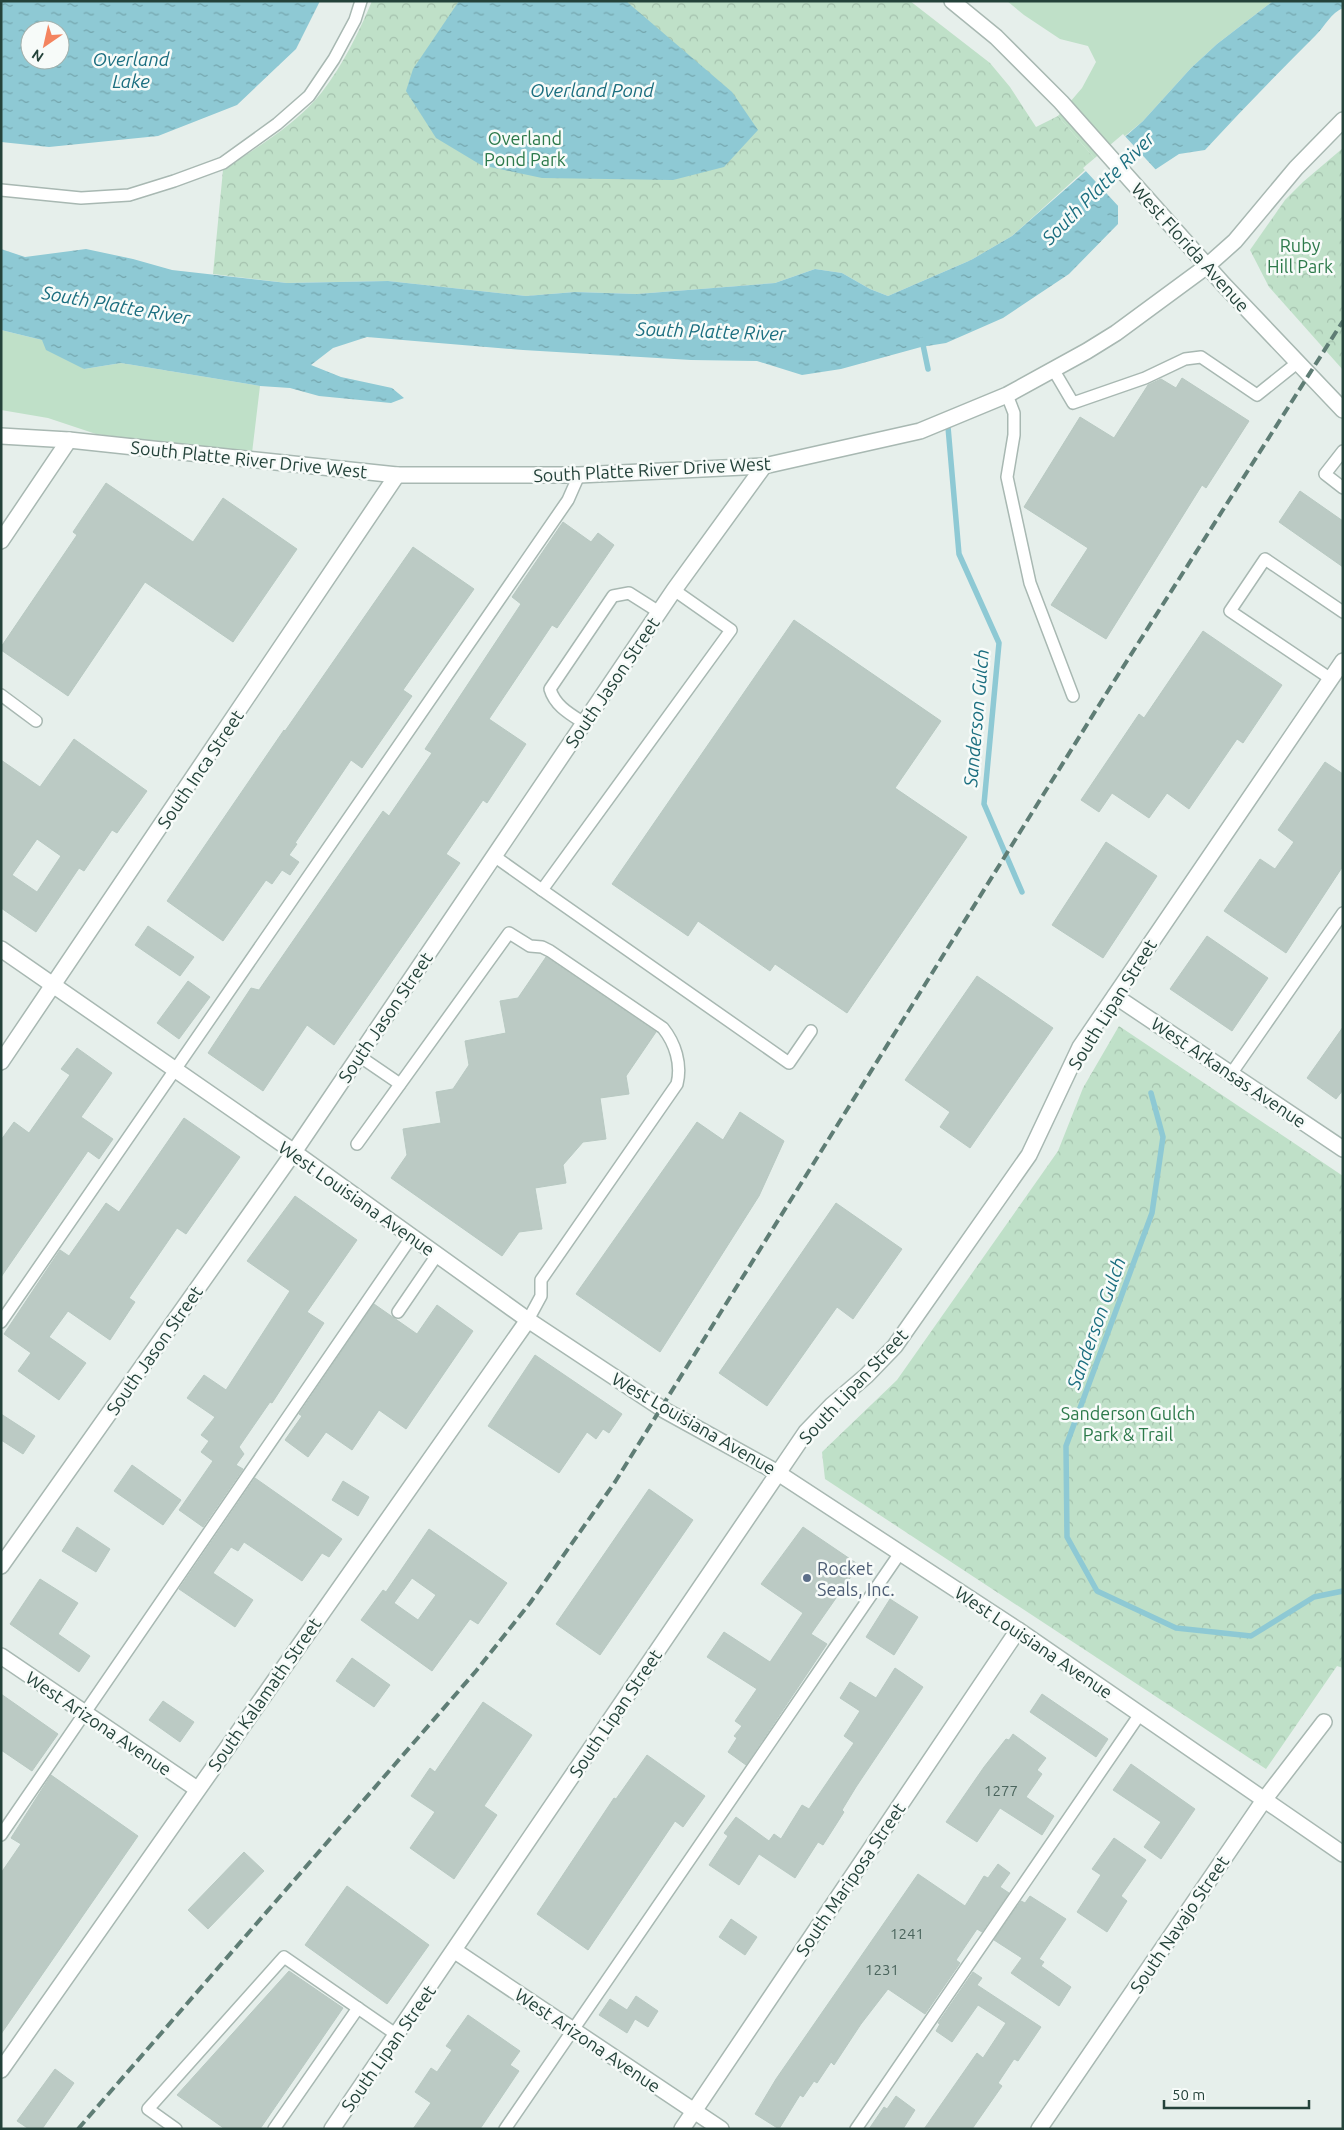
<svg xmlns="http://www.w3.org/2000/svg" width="1344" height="2130" font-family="Ubuntu,sans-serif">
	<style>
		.grass { fill: #bfe0c8 }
		.forest { fill: url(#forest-crowns) }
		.water { fill: url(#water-ripples); fill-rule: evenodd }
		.pier { fill: #e6efeb }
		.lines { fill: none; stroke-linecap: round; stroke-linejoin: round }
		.stream { stroke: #8ec9d4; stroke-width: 5.5 }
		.building { fill: #bbcac4; stroke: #b8c9c2; fill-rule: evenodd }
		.service-casing { stroke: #a8b8b2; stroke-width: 14 }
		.minor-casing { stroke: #a8b8b2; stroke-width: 18 }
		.tertiary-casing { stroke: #a8b8b2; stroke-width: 18 }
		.service { stroke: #fff; stroke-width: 11 }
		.minor { stroke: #fff; stroke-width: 15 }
		.tertiary { stroke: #fff; stroke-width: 15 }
		.rail { stroke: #5f7d75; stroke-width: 4; stroke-dasharray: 10 5; stroke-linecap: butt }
		.service-dot { fill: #5c6f8a; stroke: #f7fbf9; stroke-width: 2 }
		.labels { text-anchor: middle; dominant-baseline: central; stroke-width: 5; stroke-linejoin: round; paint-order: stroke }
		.number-label { font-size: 15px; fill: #4a645c }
		.park-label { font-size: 18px; fill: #2d7a4b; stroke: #f7fbf9 }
		.street-label { font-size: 18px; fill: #24423a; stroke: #f7fbf9 }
		.service-label { font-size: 18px; fill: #4e5e75; stroke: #f7fbf9; text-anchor: start }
		.water-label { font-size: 19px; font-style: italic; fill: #1c6f80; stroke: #f7fbf9 }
	</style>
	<defs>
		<pattern id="forest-crowns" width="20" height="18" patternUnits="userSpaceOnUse" patternTransform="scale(1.25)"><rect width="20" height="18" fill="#bfe0c8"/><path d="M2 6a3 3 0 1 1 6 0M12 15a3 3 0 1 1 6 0" fill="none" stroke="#a4c1ad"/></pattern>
		<pattern id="water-ripples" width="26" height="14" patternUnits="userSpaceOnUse" patternTransform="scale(1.25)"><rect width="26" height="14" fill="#8ec9d4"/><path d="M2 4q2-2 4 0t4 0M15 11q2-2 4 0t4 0" fill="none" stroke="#74a5ad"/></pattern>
	</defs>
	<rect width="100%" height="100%" fill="#e6efeb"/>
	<!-- grass -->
	<g class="grass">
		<polygon points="1007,1 1273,1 1217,44 1191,68 1143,121 1096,160 1058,116 1082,88 1096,62 1088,46 1060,39 1024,15"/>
		<polygon points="1,330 42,340 84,369 121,363 260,386 252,453 96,434 48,418 1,410"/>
	</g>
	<!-- forest -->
	<g class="forest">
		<path d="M 372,1 L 910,1 L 990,63 L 1010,87 L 1036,127 L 1058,116 L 1096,160 L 1012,236 L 971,260 L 888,296 L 870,289 L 842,273 L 815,269 L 775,283 L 637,294 L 575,292 L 526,296 L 388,281 L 287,283 L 213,274 L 223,170 C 257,147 296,125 322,92 C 343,65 359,32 372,1 Z"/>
		<polygon points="1343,148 1343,370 1269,287 1250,250 1285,200 1303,182"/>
		<polygon points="1119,1026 1343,1176 1343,1668 1337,1666 1266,1769 825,1479 822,1452 897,1380 1058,1151 1083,1088"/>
	</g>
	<!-- water -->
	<g class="water">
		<path d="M 1,1 L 320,1 L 296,49 L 237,105 L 158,136 L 49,147 L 1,142 ZM 30,30 L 60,30 L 60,60 L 30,60 Z"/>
		<polygon points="459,1 626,1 732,92 758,130 724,167 673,180 542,178 481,165 436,138 406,91 413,69"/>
		<path d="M 1273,1 L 1343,1 L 1343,8 C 1331,13 1325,26 1316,35 C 1278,73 1241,111 1205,150 L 1179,154 L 1118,194 L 1118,224 L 1069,274 L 1003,318 L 946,343 L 921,347 L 841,369 L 802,375 L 757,361 L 691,360 L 523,350 L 367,337 L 333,348 L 311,365 L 341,377 L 392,388 L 404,398 L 391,403 L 319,396 L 290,388 L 260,386 L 121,363 L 84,369 L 46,350 L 42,340 L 1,330 L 1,249 L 25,257 L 86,249 L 133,259 L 172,270 L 287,283 L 388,281 L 526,296 L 575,292 L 637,294 L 775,283 L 815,269 L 842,273 L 870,289 L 888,296 L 971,260 L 1012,236 L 1143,121 L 1191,68 L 1217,44 Z"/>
	</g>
	<!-- pier -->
	<polygon class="pier" points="1123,134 1157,171 1120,196 1120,208 1083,168"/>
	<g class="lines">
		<!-- stream -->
		<g class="stream">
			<polyline points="922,340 928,369"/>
			<polyline points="948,427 959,554 999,643 984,804 1022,892"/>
			<polyline points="1151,1093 1163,1137 1152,1213 1066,1446 1067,1537 1097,1591 1176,1628 1251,1636 1314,1597 1343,1591"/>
		</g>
	</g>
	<!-- building -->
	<g class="building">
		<polygon points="1182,378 1249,421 1206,488 1202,485 1106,639 1051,605 1088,548 1024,507 1080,417 1114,438 1148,385 1161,379 1176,388"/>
		<polygon points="106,483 193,542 223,498 297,549 233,642 145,582 68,696 1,650 1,647 77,535 73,532"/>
		<polygon points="1300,491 1343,521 1343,567 1279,522"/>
		<polygon points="563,522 591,542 598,533 614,545 557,628 552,625 489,719 526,744 487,803 483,800 446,854 460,863 334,1045 307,1025 263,1091 208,1053 251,988 259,990 383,811 389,816 432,753 425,749 521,604 512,597"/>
		<polygon points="413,547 474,589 403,690 412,696 362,768 351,760 295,843 297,844 289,855 299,862 290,875 282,870 272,884 266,880 223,941 167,901 284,730 285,731"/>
		<polygon points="794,620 941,721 895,788 967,837 847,1013 775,964 770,971 698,921 688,936 612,884"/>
		<polygon points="1203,631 1282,685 1243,743 1237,739 1189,809 1167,793 1149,818 1112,793 1099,812 1081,800 1139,714 1144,718"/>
		<path d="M 74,739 L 147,791 L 117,833 L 112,830 L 84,871 L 79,868 L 36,932 L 1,908 L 1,760 L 40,787 ZM 37,839 L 61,856 L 37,892 L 12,875 Z"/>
		<polygon points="1325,762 1343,774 1343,866 1286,953 1224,911 1260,859 1275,869 1294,842 1278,830"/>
		<polygon points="1106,842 1157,876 1103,958 1052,925"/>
		<polygon points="148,926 194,957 180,976 135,945"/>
		<polygon points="1207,936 1268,978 1232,1031 1170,989"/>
		<polygon points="546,957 656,1032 626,1076 629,1094 600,1098 606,1139 583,1142 563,1165 566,1183 535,1188 542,1229 519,1232 502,1256 391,1178 407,1155 403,1129 441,1123 436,1092 453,1089 469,1065 465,1041 506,1033 500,1001 518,998"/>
		<polygon points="977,976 1053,1028 970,1148 940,1127 950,1112 905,1080"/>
		<polygon points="188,981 210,997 179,1039 157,1023"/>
		<polygon points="1343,1027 1343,1090 1336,1099 1307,1078"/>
		<polygon points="77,1048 112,1073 81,1117 113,1139 99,1159 88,1151 1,1277 1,1140 14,1122 29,1133 70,1075 61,1069"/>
		<polygon points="740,1112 784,1141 759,1196 660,1352 576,1294 697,1122 723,1140"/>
		<polygon points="184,1118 240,1157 186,1234 177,1228 129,1298 135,1302 110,1340 68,1311 49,1337 86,1363 59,1400 18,1371 31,1353 4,1334 60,1250 69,1256 106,1203 119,1212"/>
		<polygon points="295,1196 357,1240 307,1312 324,1323 272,1403 270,1402 239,1447 244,1454 236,1465 243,1469 203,1527 179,1510 213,1461 201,1452 209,1441 201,1435 215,1417 187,1398 204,1375 226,1390 290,1291 247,1261"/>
		<polygon points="836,1203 902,1249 853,1319 837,1307 767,1406 719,1373"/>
		<polygon points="374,1304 417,1334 437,1305 473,1331 406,1429 379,1410 352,1450 326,1432 308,1457 285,1440 302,1416 299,1414"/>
		<polygon points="535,1355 622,1414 609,1433 603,1429 596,1439 587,1432 559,1473 488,1426"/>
		<polygon points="1,1414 35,1436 23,1454 1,1440"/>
		<polygon points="132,1465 181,1500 163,1525 114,1491"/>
		<polygon points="255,1478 342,1539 329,1557 322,1553 302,1581 244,1542 238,1551 231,1547 213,1573 253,1600 235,1627 179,1589"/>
		<polygon points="343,1481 369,1497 358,1516 332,1500"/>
		<polygon points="649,1489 693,1520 600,1655 556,1624"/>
		<polygon points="77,1527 110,1549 96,1572 62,1551"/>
		<polygon points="803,1527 859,1565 811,1634 827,1644 746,1765 728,1752 737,1738 734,1736 742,1726 735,1721 757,1689 707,1657 724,1632 770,1662 803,1613 761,1584"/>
		<path d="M 429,1529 L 507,1583 L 478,1624 L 470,1619 L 432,1671 L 361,1620 L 383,1590 L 386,1592 ZM 412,1578 L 436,1595 L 418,1620 L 394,1603 Z"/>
		<polygon points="40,1579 78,1603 58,1634 90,1656 79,1672 10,1624"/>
		<polygon points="890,1599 918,1617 894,1655 866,1637"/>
		<polygon points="352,1658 390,1685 374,1707 336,1681"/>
		<polygon points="895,1668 923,1687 856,1787 842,1810 844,1812 823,1845 818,1842 795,1878 759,1854 739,1885 709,1865 728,1836 724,1833 736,1817 769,1841 774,1834 781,1839 802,1805 809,1809 854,1743 844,1736 860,1711 840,1698 850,1682 876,1698"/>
		<polygon points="1,1694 58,1734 32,1771 1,1750"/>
		<polygon points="1042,1694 1108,1739 1096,1757 1030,1712"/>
		<polygon points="163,1701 194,1722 180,1742 149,1720"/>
		<polygon points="483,1702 532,1735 484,1806 497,1815 454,1879 410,1848 435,1812 411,1796 430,1768 435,1772"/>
		<polygon points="1013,1734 1046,1758 1037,1770 1042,1774 1026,1797 1054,1816 1042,1835 1000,1808 977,1842 946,1822 984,1767 1006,1739 1009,1740"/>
		<polygon points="647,1755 705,1796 683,1827 675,1821 588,1950 537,1914 614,1798 616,1799"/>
		<polygon points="1131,1764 1195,1809 1161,1859 1144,1847 1161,1822 1113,1790"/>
		<polygon points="51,1775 138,1836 1,2034 1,1873 21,1844 11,1838"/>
		<polygon points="1114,1838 1146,1860 1121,1896 1127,1901 1107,1932 1077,1912 1101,1875 1092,1869"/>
		<polygon points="244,1852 264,1871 208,1929 188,1910"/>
		<polygon points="998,1864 1010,1873 1000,1887 1009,1893 982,1932 977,1929 956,1960 960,1963 925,2014 888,1989 861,2024 834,2065 831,2062 817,2083 814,2081 803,2097 800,2095 779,2129 755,2114 776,2079 918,1874 965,1906 984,1876 988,1878"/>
		<polygon points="347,1886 429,1945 387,2004 305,1945"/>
		<polygon points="1030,1896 1066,1919 1039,1959 1044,1962 1041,1966 1071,1987 1059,2006 1011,1973 1022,1958 994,1940 1021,1901 1025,1903"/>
		<polygon points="731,1919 757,1937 745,1955 719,1937"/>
		<polygon points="289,1971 343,2008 260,2129 225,2129 177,2095"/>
		<polygon points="973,1972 982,1978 977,1985 1041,2027 1018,2061 1014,2059 998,2083 1002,2086 972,2129 924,2129 977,2053 983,2058 1006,2023 978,2005 952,2042 936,2031 940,2024 938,2023"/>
		<polygon points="636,1996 658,2011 648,2027 635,2019 627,2033 599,2015 610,1999 627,2010"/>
		<polygon points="468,2015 520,2051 510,2065 519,2071 480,2129 413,2129 431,2103 415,2092 431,2068 437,2072 452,2050 446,2046"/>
		<polygon points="55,2069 74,2083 42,2129 29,2129 17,2121"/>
		<polygon points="896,2096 915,2110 903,2129 869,2129 884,2107 887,2109"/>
	</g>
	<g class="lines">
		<!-- service casing -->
		<g class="service-casing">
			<g id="service">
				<polyline points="1,190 81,198 129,195 174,181 223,163 277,124 309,96 334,59 355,20 361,1"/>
				<polyline points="1053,369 1073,403 1145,378 1185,359 1201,357 1257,395 1297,363"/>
				<polyline points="1007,395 1014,413 1014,435 1007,477 1030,583 1073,696"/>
				<polyline points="1343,451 1325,474 1343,488"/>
				<polyline points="1331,679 1230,611 1265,559 1343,612"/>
				<polyline points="1,695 36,721"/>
				<path d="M 584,723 C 570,714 555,706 550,689 L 613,596 L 629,593 L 659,612"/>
				<polyline points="494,856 542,890 731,630 674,590"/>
				<polyline points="542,890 789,1063 811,1031"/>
				<polyline points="359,1056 400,1084"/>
				<polyline points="1231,1074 1343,913"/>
				<path d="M 357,1144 L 509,933 L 530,946 L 542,947 L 550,951 L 663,1028 C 675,1043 682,1064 677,1084 L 541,1280 L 541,1296 L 528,1320"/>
				<polyline points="398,1312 437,1255"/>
				<polyline points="1,1322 568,500 579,475"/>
				<polyline points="1,1835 412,1236"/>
				<polyline points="176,2129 148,2109 284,1957 397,2035"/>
				<polyline points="274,2129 358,2008"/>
				<polyline points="505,2129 900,1553"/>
				<polyline points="856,2129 1140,1714"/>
			</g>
		</g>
		<!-- minor casing -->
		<g class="minor-casing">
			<g id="minor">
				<polyline points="1,541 69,440"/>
				<polyline points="1,949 294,1152"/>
				<polyline points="1115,996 1343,1149"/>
				<polyline points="1,1062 397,475"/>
				<polyline points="1,1656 197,1789"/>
				<polyline points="455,1951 721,2129"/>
				<polyline points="1,2070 528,1320"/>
				<polyline points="682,2129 1018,1630"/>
				<polyline points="1039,2129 1264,1800 1324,1722"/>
			</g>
		</g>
		<!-- tertiary casing -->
		<g class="tertiary-casing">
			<g id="tertiary">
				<polyline points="952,1 996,37 1061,102 1224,285 1343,410"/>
				<polyline points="1,436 69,440 397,475 579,475 764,466 920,431 1007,395 1087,351 1116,333 1207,266 1235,241 1296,168 1343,120"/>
				<polyline points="294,1152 528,1320 664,1410 778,1473 1018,1630 1343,1854"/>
				<polyline points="1,1566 294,1152 674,590 764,466"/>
				<polyline points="332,2129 806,1432 832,1405 866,1376 895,1346 1029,1155 1080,1047 1343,661"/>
			</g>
		</g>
		<!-- service -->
		<use href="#service" class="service"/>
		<!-- minor -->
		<use href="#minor" class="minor"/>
		<!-- tertiary -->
		<use href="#tertiary" class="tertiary"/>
		<!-- rail -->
		<polyline class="rail" points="78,2129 476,1671 530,1603 615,1482 1111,686 1343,321"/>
	</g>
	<!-- markers -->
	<circle class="service-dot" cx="807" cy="1578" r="5"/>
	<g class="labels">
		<!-- number labels -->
		<g class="number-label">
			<text x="1001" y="1790">1277</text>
			<text x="907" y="1933">1241</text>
			<text x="882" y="1969">1231</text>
		</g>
		<!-- park labels -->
		<g class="park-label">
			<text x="525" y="138">Overland<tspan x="525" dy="21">Pond Park</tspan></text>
			<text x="1300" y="245">Ruby<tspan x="1300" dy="21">Hill Park</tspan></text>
			<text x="1128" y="1413">Sanderson Gulch<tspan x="1128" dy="21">Park &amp; Trail</tspan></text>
		</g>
		<!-- street labels -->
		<g class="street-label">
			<text transform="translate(1191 247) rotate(48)">West Florida Avenue</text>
			<text transform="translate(249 459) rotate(6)">South Platte River Drive West</text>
			<text transform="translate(652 469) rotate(-3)">South Platte River Drive West</text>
			<text transform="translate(612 682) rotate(-56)">South Jason Street</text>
			<text transform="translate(200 769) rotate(-56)">South Inca Street</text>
			<text transform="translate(1112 1004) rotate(-58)">South Lipan Street</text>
			<text transform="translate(385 1017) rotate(-56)">South Jason Street</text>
			<text transform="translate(1229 1072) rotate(34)">West Arkansas Avenue</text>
			<text transform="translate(357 1198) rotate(35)">West Louisiana Avenue</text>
			<text transform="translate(154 1350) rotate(-55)">South Jason Street</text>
			<text transform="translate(853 1386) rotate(-47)">South Lipan Street</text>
			<text transform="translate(694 1423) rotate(30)">West Louisiana Avenue</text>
			<text transform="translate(1034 1642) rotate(34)">West Louisiana Avenue</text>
			<text transform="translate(264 1694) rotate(-55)">South Kalamath Street</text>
			<text transform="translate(615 1713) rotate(-56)">South Lipan Street</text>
			<text transform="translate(99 1723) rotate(34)">West Arizona Avenue</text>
			<text transform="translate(850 1879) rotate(-56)">South Mariposa Street</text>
			<text transform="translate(1179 1924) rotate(-56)">South Navajo Street</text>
			<text transform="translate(588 2040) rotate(34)">West Arizona Avenue</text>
			<text transform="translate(388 2048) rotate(-55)">South Lipan Street</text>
		</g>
		<!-- service labels -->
		<g class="service-label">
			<text x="817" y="1568">Rocket<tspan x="817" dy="21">Seals, Inc.</tspan></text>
		</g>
		<!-- water labels -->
		<g class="water-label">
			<text x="131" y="59">Overland<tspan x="131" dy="22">Lake</tspan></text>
			<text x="592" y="90">Overland Pond</text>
			<text transform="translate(1098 188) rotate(-45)">South Platte River</text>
			<text transform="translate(116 305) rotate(10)">South Platte River</text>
			<text transform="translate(711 331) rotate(2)">South Platte River</text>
			<text transform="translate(976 718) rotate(-85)">Sanderson Gulch</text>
			<text transform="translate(1096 1323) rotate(-70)">Sanderson Gulch</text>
		</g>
	</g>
	<!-- border -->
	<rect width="1344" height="2130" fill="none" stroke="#24423a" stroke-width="5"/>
	<!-- north arrow -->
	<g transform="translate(45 45) rotate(214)"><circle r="24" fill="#f7fbf9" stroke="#a3b1ad"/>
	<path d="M0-4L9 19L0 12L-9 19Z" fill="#f4845f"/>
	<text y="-8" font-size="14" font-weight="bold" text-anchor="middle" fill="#24423a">N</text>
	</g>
	<!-- scale -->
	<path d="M1164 2100v8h145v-8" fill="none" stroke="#24423a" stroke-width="2.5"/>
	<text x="1172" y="2100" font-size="15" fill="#24423a" stroke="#f7fbf9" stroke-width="4" paint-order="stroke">50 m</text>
</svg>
